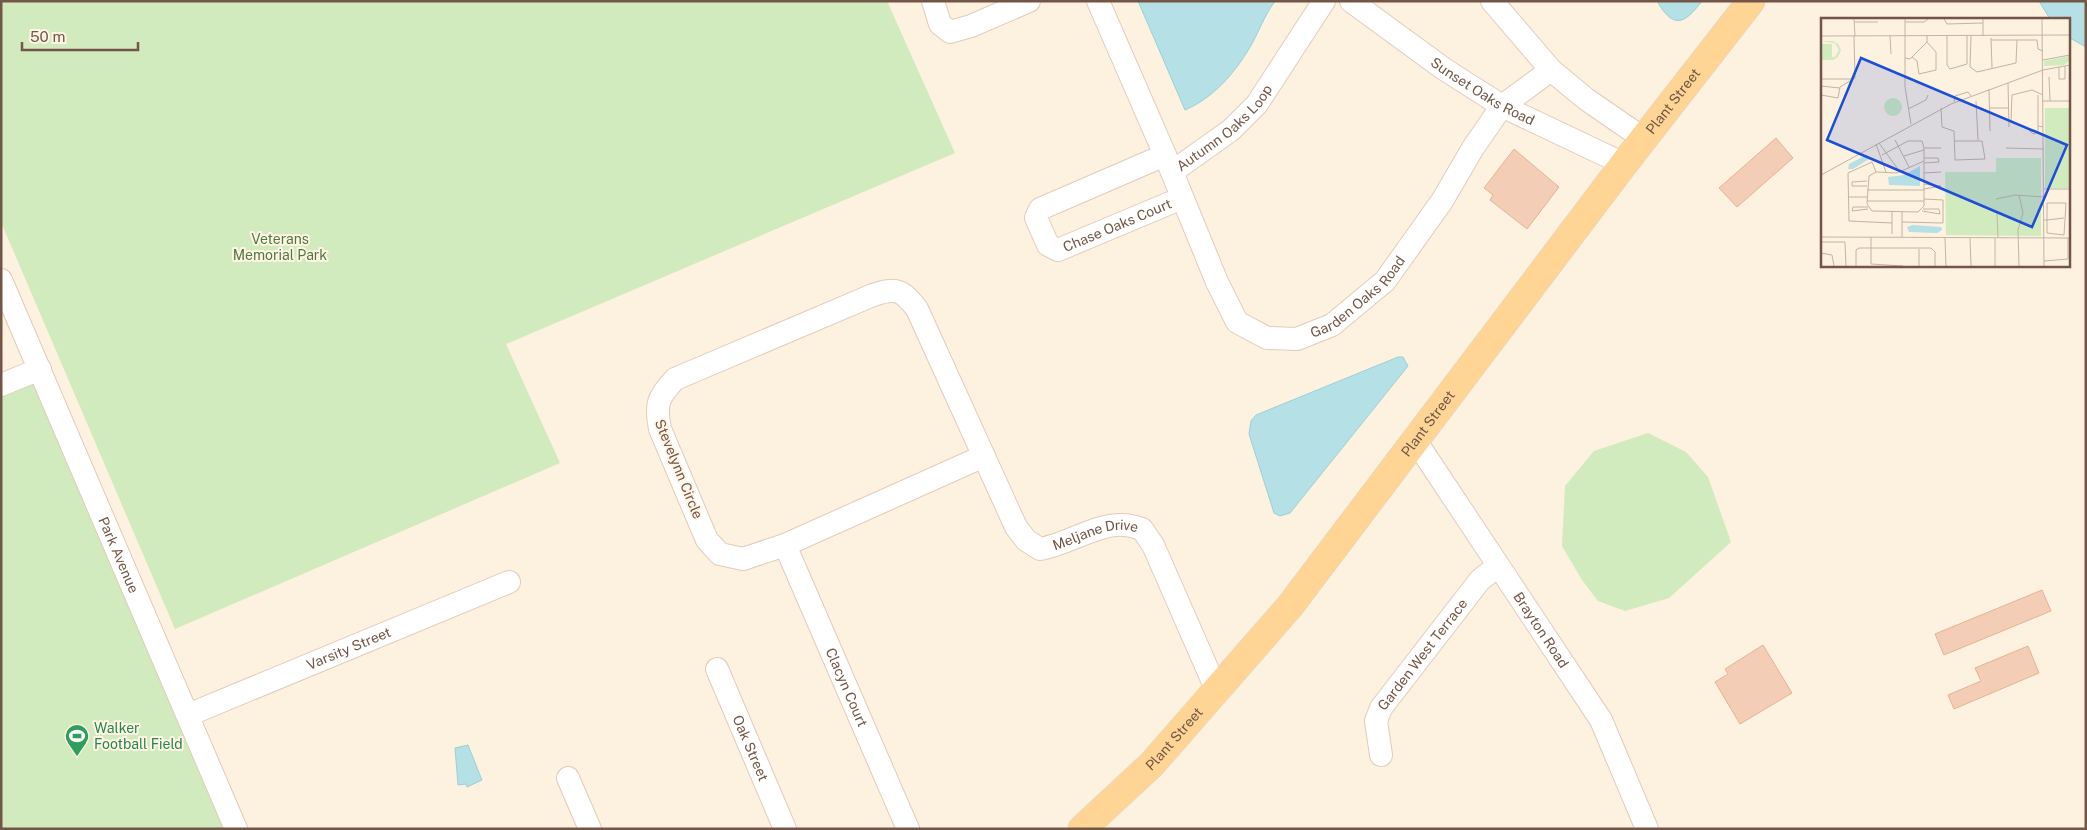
<svg xmlns="http://www.w3.org/2000/svg" width="2087" height="830" font-family="'Public Sans',sans-serif">
	<style>
		.green { fill: #d1eabe }
		.water { fill: #b4e0e6; stroke: #9ad0d8 }
		.building { fill: #f3cdb6; stroke: #e6b396 }
		.lines { fill: none; stroke-linecap: round; stroke-linejoin: round }
		.minor-casing { stroke: #e1ccbb; stroke-width: 24 }
		.major-casing { stroke: #ddd6d3; stroke-width: 29 }
		.minor { stroke: #fff; stroke-width: 22 }
		.major { stroke: #fed595; stroke-width: 28 }
		.labels { text-anchor: middle; dominant-baseline: central; stroke-width: 4; stroke-linejoin: round; paint-order: stroke }
		.street-label { font-size: 14px; fill: #735647; stroke: #fff5e6 }
		.park-label { font-size: 14px; fill: #517a3e; stroke: #fff5e6 }
		.leisure-label { font-size: 14px; fill: #27864d; stroke: #fff5e6; text-anchor: start }
		.inset-road { fill: none; stroke: #c6b3a2; stroke-width: 1 }
		.view { fill: #1d4ed8; fill-opacity: 0.15; stroke: #1d4ed8; stroke-width: 2.5 }
		.inset-edge { fill: none; stroke: #735647; stroke-width: 2.5 }
	</style>
	<rect width="100%" height="100%" fill="#fdf1df"/>
	<!-- green -->
	<g class="green">
		<polygon points="1,1 887,1 955,153 506,344 560,463 175,629 1,222"/>
		<polygon points="32,382 224,829 1,829 1,396"/>
		<polygon points="1648,433 1686,452 1708,477 1731,542 1669,598 1625,611 1598,601 1582,580 1562,546 1565,486 1594,451"/>
	</g>
	<!-- water -->
	<g class="water">
		<path d="M 1138,1 L 1275,1 C 1264,16 1258,34 1249,49 C 1233,75 1213,98 1185,110 Z"/>
		<path d="M 1657,1 L 1702,1 C 1684,25 1673,29 1657,1 Z"/>
		<polygon points="2039,1 2086,1 2086,47 2068,37 2068,19 2050,19"/>
		<polygon points="1398,357 1403,357 1408,366 1290,513 1280,516 1274,513 1249,434 1251,421 1256,415"/>
		<polygon points="468,745 482,780 467,787 466,784 458,785 455,748"/>
	</g>
	<!-- building -->
	<g class="building">
		<polygon points="1776,138 1793,158 1737,207 1719,188"/>
		<polygon points="1514,149 1559,187 1527,229 1490,200 1493,195 1484,188"/>
		<polygon points="2042,590 2051,611 1944,655 1935,634"/>
		<polygon points="1763,645 1792,693 1740,724 1715,682 1728,674 1725,669"/>
		<polygon points="2028,646 2039,673 1954,709 1948,695 1981,681 1975,668"/>
	</g>
	<g class="lines">
		<!-- minor casing -->
		<g class="minor-casing">
			<g id="minor">
				<polyline points="933,1 940,24 950,32 971,26 1029,1"/>
				<path id="s1" d="M 1098,1 L 1165,155 L 1217,282 L 1237,322 L 1267,338 L 1297,339 L 1332,325 L 1385,281 L 1442,201 L 1473,148 L 1502,106 L 1551,70"/>
				<path id="s2" d="M 1351,1 L 1444,69 L 1502,106 L 1624,164"/>
				<polyline points="1492,1 1551,70 1586,99 1644,139"/>
				<path id="s3" d="M 1165,155 L 1040,209 L 1036,218 L 1048,245 L 1058,250 L 1182,198"/>
				<path id="s4" d="M 1172,172 L 1231,130 L 1257,104 L 1324,1"/>
				<path id="s5" d="M 1,280 L 236,829"/>
				<polyline points="1,385 40,369"/>
				<path id="s6" d="M 1415,440 L 1601,720 L 1647,829"/>
				<path id="s7" d="M 984,456 L 785,545 L 743,559 L 720,554 L 707,540 L 660,429 C 655,404 658,397 675,379 L 873,295 C 897,287 902,290 917,309 L 1016,527 L 1026,540 L 1040,549 C 1066,545 1098,523 1123,525 C 1129,525 1136,527 1142,529 L 1153,545 L 1217,691"/>
				<path id="s8" d="M 785,545 L 908,829"/>
				<path id="s9" d="M 717,669 L 785,829"/>
				<path id="s10" d="M 188,715 L 509,582"/>
				<path id="s11" d="M 1381,755 L 1376,721 L 1381,708 L 1480,580 L 1498,566"/>
				<polyline points="568,778 590,829"/>
			</g>
		</g>
		<!-- major casing -->
		<g class="major-casing">
			<g id="major">
				<path id="s12" d="M 1082,829 L 1152,764 L 1290,606 L 1624,164 L 1751,1"/>
			</g>
		</g>
		<!-- minor -->
		<use href="#minor" class="minor"/>
		<!-- major -->
		<use href="#major" class="major"/>
	</g>
	<!-- icons -->
	<defs>
		<g id="stadium-pin" transform="scale(1.25)"><path d="M0 17L-7.5 6A9.5 9.5 0 1 1 7.5 6Z" fill="#2e9e5b" stroke="#fff5e6"/><path d="M0-5a6.5 5 0 1 0 0 10a6.5 5 0 1 0 0-10ZM-3.5-1.8h7v3.6h-7Z" fill="#fff"/></g>
	</defs>
	<g fill-rule="evenodd">
		<use href="#stadium-pin" x="77" y="736"/>
	</g>
	<g class="labels">
		<!-- street labels -->
		<g class="street-label">
			<text stroke="none"><textPath href="#s2" startOffset="160">Sunset Oaks Road</textPath></text>
			<text stroke="none"><textPath href="#s12" startOffset="939">Plant Street</textPath></text>
			<text stroke="none"><textPath href="#s4" startOffset="69">Autumn Oaks Loop</textPath></text>
			<text stroke="none"><textPath href="#s3" startOffset="251">Chase Oaks Court</textPath></text>
			<text stroke="none"><textPath href="#s1" startOffset="489">Garden Oaks Road</textPath></text>
			<text stroke="none"><textPath href="#s12" startOffset="534">Plant Street</textPath></text>
			<text transform="translate(679 469) rotate(68)">Stevelynn Circle</text>
			<text stroke="none"><textPath href="#s7" startOffset="1078">Meljane Drive</textPath></text>
			<text stroke="none"><textPath href="#s5" startOffset="299">Park Avenue</textPath></text>
			<text stroke="none"><textPath href="#s6" startOffset="228">Brayton Road</textPath></text>
			<text stroke="none"><textPath href="#s10" startOffset="174">Varsity Street</textPath></text>
			<text stroke="none"><textPath href="#s11" startOffset="116">Garden West Terrace</textPath></text>
			<text stroke="none"><textPath href="#s8" startOffset="155">Clacyn Court</textPath></text>
			<text stroke="none"><textPath href="#s12" startOffset="129">Plant Street</textPath></text>
			<text stroke="none"><textPath href="#s9" startOffset="86">Oak Street</textPath></text>
		</g>
		<!-- park labels -->
		<g class="park-label">
			<text x="280" y="239">Veterans<tspan x="280" dy="16">Memorial Park</tspan></text>
		</g>
		<!-- leisure labels -->
		<g class="leisure-label">
			<text x="94" y="728">Walker<tspan x="94" dy="16">Football Field</tspan></text>
		</g>
	</g>
	<!-- overview -->
	<g transform="translate(1821 18)">
		<rect width="249" height="249" fill="#fdf1df"/>
		<path d="M 0,23 L 12,23 L 17,26 L 20,32 L 17,39 L 12,42 L 0,42 L 0,26 L 11,26 L 11,39 L 2,40 L 14,39 L 18,32 L 14,25 ZM 249,38 L 249,42 L 243,47 L 223,48 L 223,43 ZM63 89a9 9 0 1 1 18 0a9 9 0 1 1-18 0ZM 224,90 L 249,90 L 249,170 L 224,170 ZM 175,140 L 220,140 L 220,218 L 125,217 L 124,154 L 175,154 Z" fill="#d1eabe"/>
		<path d="M 45,137 L 48,141 L 32,151 L 27,151 L 28,146 ZM 99,148 L 99,168 L 68,167 L 67,159 L 83,157 ZM 92,207 L 120,209 L 121,212 L 116,215 L 88,214 L 86,209 Z" fill="#b4e0e6"/>
		<path class="inset-road" d="M 33,1 L 34,18M 84,1 L 84,69 L 90,106M 123,1 L 126,6 L 162,5M 162,1 L 162,18M 221,1 L 223,248M 33,4 L 57,4M 84,4 L 103,4 L 107,1M 0,18 L 249,17M 69,18 L 70,36M 126,18 L 126,47 L 129,51 L 146,46 L 146,18M 150,18 L 149,49 L 156,54 L 195,45 L 196,22M 170,20 L 171,50M 170,22 L 216,22 L 217,31 L 222,33M 91,39 L 96,43 L 98,56 L 115,52 L 115,34 L 106,24 L 106,18M 84,40 L 89,41 L 106,24M 222,42 L 249,37M 238,49 L 238,61 L 244,61 L 244,48M 228,59 L 229,83M 0,61 L 30,61M 187,65 L 188,109M 0,68 L 19,70M 168,71 L 169,113M 0,77 L 17,80 L 19,69 L 34,60 L 33,18M 222,77 L 211,72 L 191,77 L 190,104 L 205,109 L 212,116 L 217,114 L 217,108 L 222,109M 155,83 L 157,122M 222,83 L 249,83M 133,84 L 134,78 L 147,74 L 150,78M 120,90 L 121,109 L 133,113 L 134,142 L 164,141 L 161,123 L 133,123M 168,90 L 188,90M 87,91 L 105,82 L 107,77M 217,108 L 217,77M 74,122 L 88,149M 58,125 L 79,154M 55,126 L 65,154M 103,130 L 120,130M 185,130 L 223,131M 61,137 L 87,123 L 101,123 L 103,130 L 103,188 L 97,194 L 51,193 L 46,186 L 48,158 L 55,154 L 76,155 L 103,143M 83,138 L 103,132M 103,145 L 118,144 L 117,140 L 103,140M 55,154 L 51,144 L 27,155 L 28,203 L 71,205M 103,155 L 120,154M 0,157 L 130,86 L 222,52 L 249,47M 46,163 L 31,164 L 31,168 L 46,168M 103,166 L 120,168 L 103,171M 223,171 L 249,171M 46,172 L 103,172M 27,179 L 46,179M 175,181 L 194,177 L 223,179M 46,183 L 103,183M 47,189 L 32,189 L 31,193 L 47,191M 101,193 L 119,196 L 118,191 L 102,191M 176,195 L 177,220M 223,202 L 226,202 L 226,185 L 245,185 L 243,217 L 226,215 L 226,202 L 243,200M 81,204 L 122,205 L 122,182 L 103,181M 71,216 L 71,194M 0,219 L 249,220M 50,219 L 50,246M 81,219 L 81,194M 124,220 L 125,248M 149,220 L 150,248M 174,220 L 174,248M 0,224 L 24,224 L 25,248M 98,231 L 98,248M 0,235 L 11,237 L 13,248M 223,243 L 247,241 L 247,220M 50,246 L 82,248M 35,248 L 35,232 L 38,230 L 110,230 L 114,234 L 114,248M 198,248 L 197,212 L 202,195 L 198,177"/>
		<path class="view" d="M 40,40 L 246,127 L 211,209 L 6,122 Z"/>
		<rect width="249" height="249" class="inset-edge"/>
	</g>
	<!-- border -->
	<rect width="2087" height="830" fill="none" stroke="#735647" stroke-width="5"/>
	<!-- scale -->
	<path d="M22 42v8h116v-8" fill="none" stroke="#735647" stroke-width="2.5"/>
	<text x="30" y="42" font-size="15" fill="#735647" stroke="#fff5e6" stroke-width="4" paint-order="stroke">50 m</text>
</svg>
